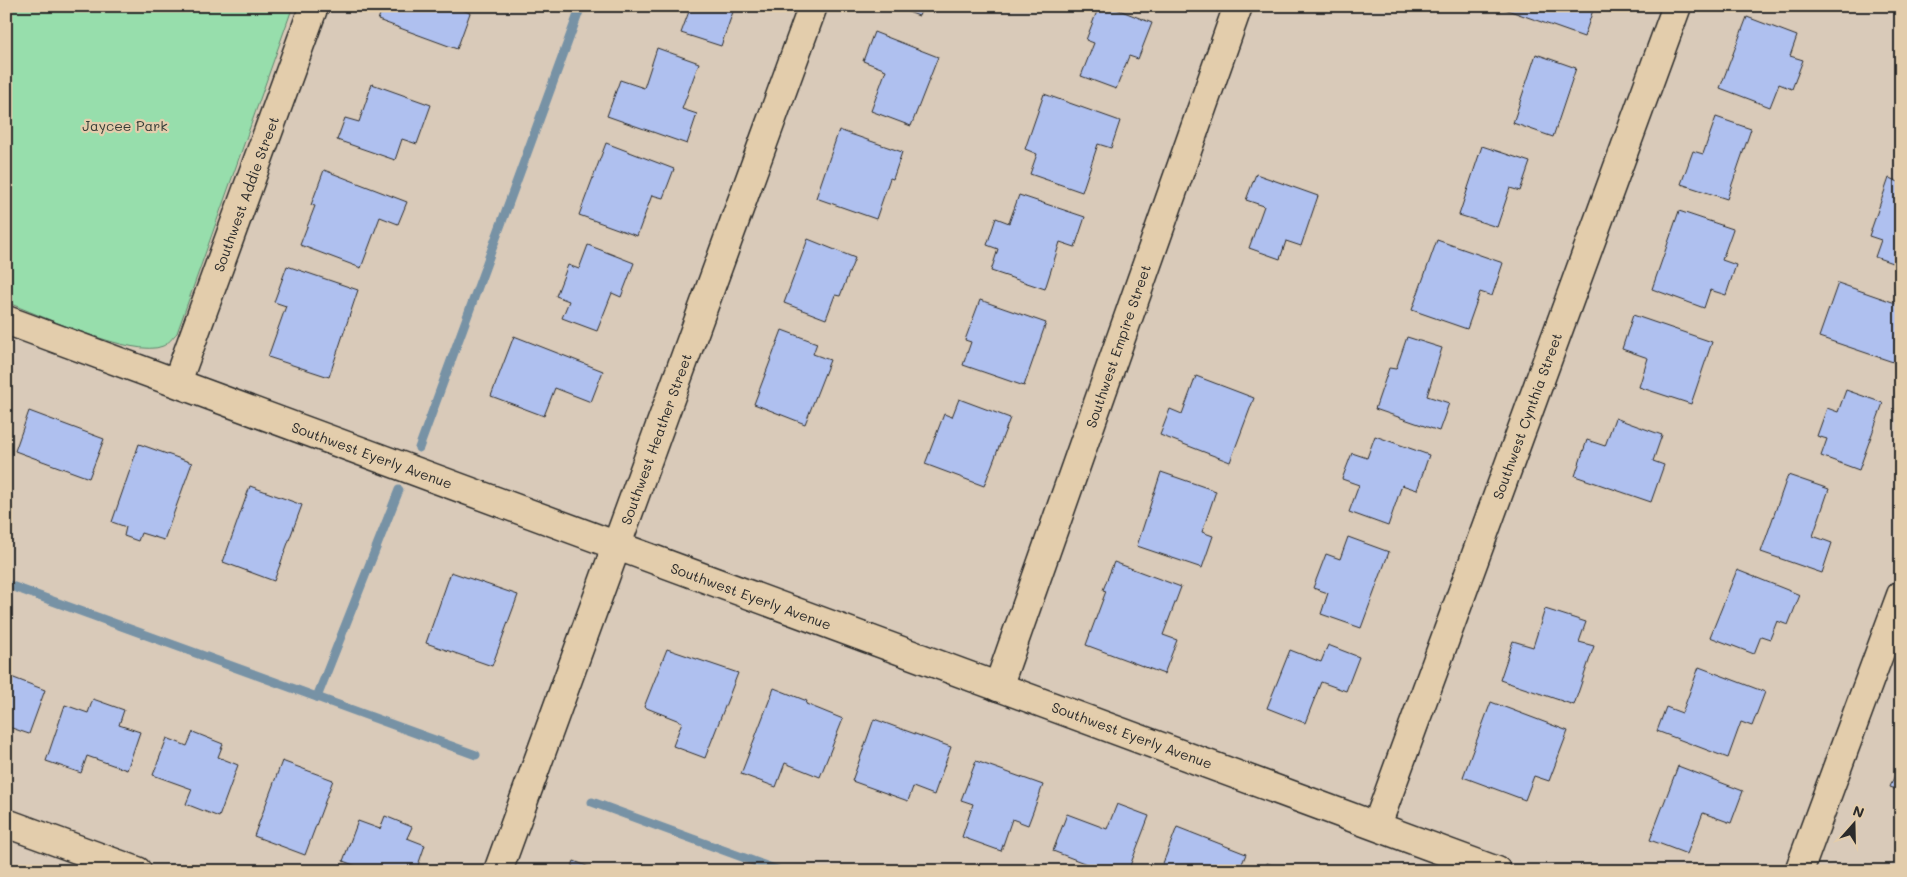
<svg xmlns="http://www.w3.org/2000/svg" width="1907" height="877" font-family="Mali,sans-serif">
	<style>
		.green { fill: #97deac; stroke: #61846c }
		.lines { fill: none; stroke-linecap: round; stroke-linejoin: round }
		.stream { stroke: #7792a5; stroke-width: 9 }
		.building { fill: #afc0ef; stroke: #2b2b2b }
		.minor-casing { stroke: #2b2b2b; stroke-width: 31 }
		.minor { stroke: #e3cdac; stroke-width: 28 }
		.labels { text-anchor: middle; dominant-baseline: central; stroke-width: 4.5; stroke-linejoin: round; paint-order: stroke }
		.park-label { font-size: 14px; fill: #363d38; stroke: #e3cdac }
		.street-label { font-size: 14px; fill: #2b2b2b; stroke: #e3cdac }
	</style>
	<rect width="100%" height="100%" fill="#d9cab9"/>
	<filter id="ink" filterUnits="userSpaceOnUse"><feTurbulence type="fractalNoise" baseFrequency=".02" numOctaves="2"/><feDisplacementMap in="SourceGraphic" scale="10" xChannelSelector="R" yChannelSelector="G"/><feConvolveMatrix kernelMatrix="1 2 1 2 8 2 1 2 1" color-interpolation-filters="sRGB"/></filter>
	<g filter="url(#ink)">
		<!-- green -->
		<path class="green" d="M 6,6 L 293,6 L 177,333 C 173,337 168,344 163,346 C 135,359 37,314 6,302 Z"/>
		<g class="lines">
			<!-- stream -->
			<g class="stream">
				<polyline points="419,448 581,6"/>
				<polyline points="6,584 476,755"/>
				<polyline points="317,697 399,490"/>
				<polyline points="592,802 780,871"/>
			</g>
		</g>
		<!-- building -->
		<g class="building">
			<polygon points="383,6 453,6 470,13 457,49 378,20"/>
			<polygon points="691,6 735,6 721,46 681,33"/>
			<polygon points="892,6 923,6 919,16"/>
			<polygon points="1099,6 1109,6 1152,23 1138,59 1129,56 1116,89 1081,76 1094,43 1086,40"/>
			<polygon points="1496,6 1585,6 1593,10 1584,37"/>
			<polygon points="1802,6 1819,6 1817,11"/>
			<polygon points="1747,17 1797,36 1790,56 1803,60 1792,89 1779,84 1770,107 1720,88"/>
			<polygon points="874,32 938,57 911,126 871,111 886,70 863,61"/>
			<polygon points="657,48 699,63 682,109 697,114 687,144 607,116 620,80 644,88"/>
			<polygon points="1536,54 1576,68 1553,137 1513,123"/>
			<polygon points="372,84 431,105 417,144 402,139 395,160 337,140 345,118 359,122"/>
			<polygon points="1044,94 1120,121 1111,148 1098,144 1082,192 1030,174 1037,154 1025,149"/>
			<polygon points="1716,117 1751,129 1727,199 1681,184 1693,151 1703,154"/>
			<polygon points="839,130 902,152 893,179 890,178 876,219 816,198"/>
			<polygon points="606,143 674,169 663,198 652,195 637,236 579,215"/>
			<polygon points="1482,146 1530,162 1520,191 1510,188 1497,227 1459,215"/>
			<polygon points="324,170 407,202 398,224 380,217 361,268 300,245 315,206 311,205"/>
			<polygon points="1256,174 1318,196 1301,246 1286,241 1280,259 1249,248 1264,206 1246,200"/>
			<polygon points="1889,178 1901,183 1901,266 1875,257 1881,240 1869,236"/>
			<polygon points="1019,195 1085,217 1075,247 1060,242 1045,289 991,271 998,249 987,245 996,218 1009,223"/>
			<polygon points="1679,211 1733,229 1722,260 1736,265 1726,295 1710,290 1704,308 1652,289"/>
			<polygon points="808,239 855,258 840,296 835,295 826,319 784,303"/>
			<polygon points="1437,240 1503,263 1492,296 1480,292 1467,329 1412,310"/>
			<polygon points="588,245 634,263 621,297 612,293 597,331 562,318 569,301 556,296 568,265 579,269"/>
			<polygon points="287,266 358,290 329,377 268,357 286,306 274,302"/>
			<polygon points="1838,283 1901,305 1901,348 1896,363 1819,337"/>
			<polygon points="980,300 1046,323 1024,386 963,365 971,342 965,340"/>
			<polygon points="1633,315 1712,342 1691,404 1639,387 1648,358 1622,349"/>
			<polygon points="782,330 817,343 813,354 830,360 805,424 754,404"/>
			<polygon points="514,336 603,371 591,402 555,388 544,416 491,396"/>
			<polygon points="1407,337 1442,348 1427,396 1449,403 1439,431 1375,409 1389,368 1396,369"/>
			<polygon points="1196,376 1254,398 1230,462 1160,435 1170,409 1182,414"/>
			<polygon points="1846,390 1883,403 1859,470 1821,456 1827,439 1817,436 1827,408 1838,412"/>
			<polygon points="959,399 1010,418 984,486 925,464 944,414 952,417"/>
			<polygon points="29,411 104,439 89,478 15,451"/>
			<polygon points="1615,418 1662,435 1653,461 1664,465 1651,502 1575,476 1587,440 1605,446"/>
			<polygon points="1375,436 1429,455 1417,490 1402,485 1388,526 1349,512 1359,485 1342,479 1352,453 1367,458"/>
			<polygon points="139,444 192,463 164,540 141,533 138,541 124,536 126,527 112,522"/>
			<polygon points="1161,472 1216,491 1202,532 1213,536 1202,568 1137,546"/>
			<polygon points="1788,475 1829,489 1813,536 1832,543 1822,573 1761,552"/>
			<polygon points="250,486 302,505 274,581 223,562"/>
			<polygon points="1348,537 1389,552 1361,628 1321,614 1328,593 1313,588 1326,554 1340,559"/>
			<polygon points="1114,562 1181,587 1163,635 1177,640 1164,674 1086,645 1106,591 1103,590"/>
			<polygon points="1737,570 1800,595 1788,625 1777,621 1770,639 1761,636 1754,654 1710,637"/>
			<polygon points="451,572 518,595 492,666 426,643"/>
			<polygon points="1545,609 1586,622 1579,642 1594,646 1574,705 1500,680 1513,641 1533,647"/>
			<polygon points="1328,645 1359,657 1346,691 1321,682 1305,723 1267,708 1290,650 1321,662"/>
			<polygon points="667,649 738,673 705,758 673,746 682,722 644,707"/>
			<polygon points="1699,667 1765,692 1752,726 1741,722 1728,758 1657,731 1666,707 1682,713"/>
			<polygon points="6,675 45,690 29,734 6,726"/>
			<polygon points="774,688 807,701 806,704 843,719 820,777 785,763 776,787 741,774"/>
			<polygon points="93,699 124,710 119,725 140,732 127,770 87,756 81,773 46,761 65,705 88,713"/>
			<polygon points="1491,702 1568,731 1549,781 1534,776 1525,800 1463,777"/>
			<polygon points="874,719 951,747 934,795 913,787 908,801 852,781"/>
			<polygon points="193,732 223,744 218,757 238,765 219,817 186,804 192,789 153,775 167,738 187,746"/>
			<polygon points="1901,760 1901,791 1890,787"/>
			<polygon points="282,761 333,780 305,855 254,836"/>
			<polygon points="976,761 1043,785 1028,825 1012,819 1001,851 962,837 973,804 961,800"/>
			<polygon points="1678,766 1743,791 1731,823 1703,813 1687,854 1650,840"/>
			<polygon points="1117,804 1149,816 1128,871 1105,871 1053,851 1067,814 1107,829"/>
			<polygon points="385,816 412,827 407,838 425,845 416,871 369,871 343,861 358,821 380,829"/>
			<polygon points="1177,827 1246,854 1239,871 1160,871"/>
			<polygon points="574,861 599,871 570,871"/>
			<polygon points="1267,863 1288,871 1264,871"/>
		</g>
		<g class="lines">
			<!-- minor casing -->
			<g class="minor-casing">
				<g id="minor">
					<polyline points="6,320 1497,871"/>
					<polyline points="177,382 314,6"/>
					<polyline points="998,687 1238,6"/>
					<polyline points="6,823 137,871"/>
					<polyline points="1377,825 1677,6"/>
					<polyline points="498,871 813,6"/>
					<polyline points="1799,871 1901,595"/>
				</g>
			</g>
			<!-- minor -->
			<use href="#minor" class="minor"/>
		</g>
	</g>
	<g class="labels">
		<!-- park labels -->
		<g class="park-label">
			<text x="125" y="125">Jaycee Park</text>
		</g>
		<!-- street labels -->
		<g class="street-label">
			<text transform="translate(246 194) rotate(-70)">Southwest Addie Street</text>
			<text transform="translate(1118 346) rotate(-71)">Southwest Empire Street</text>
			<text transform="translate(1527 416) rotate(-70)">Southwest Cynthia Street</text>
			<text transform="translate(656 439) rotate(-70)">Southwest Heather Street</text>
			<text transform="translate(372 455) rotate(20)">Southwest Eyerly Avenue</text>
			<text transform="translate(751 596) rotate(20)">Southwest Eyerly Avenue</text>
			<text transform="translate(1132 735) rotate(20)">Southwest Eyerly Avenue</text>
		</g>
	</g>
	<!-- margin -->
	<rect width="1907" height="877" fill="none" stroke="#e3cdac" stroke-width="25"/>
	<rect x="12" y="12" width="1882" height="852" fill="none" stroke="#2b2b2b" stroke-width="2" filter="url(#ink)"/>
	<!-- north arrow -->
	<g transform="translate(1854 824) rotate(20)" stroke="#e3cdac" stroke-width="4" paint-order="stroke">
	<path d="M0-4L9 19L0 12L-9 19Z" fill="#2b2b2b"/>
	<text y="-8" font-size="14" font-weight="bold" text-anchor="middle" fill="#2b2b2b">N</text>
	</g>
</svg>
